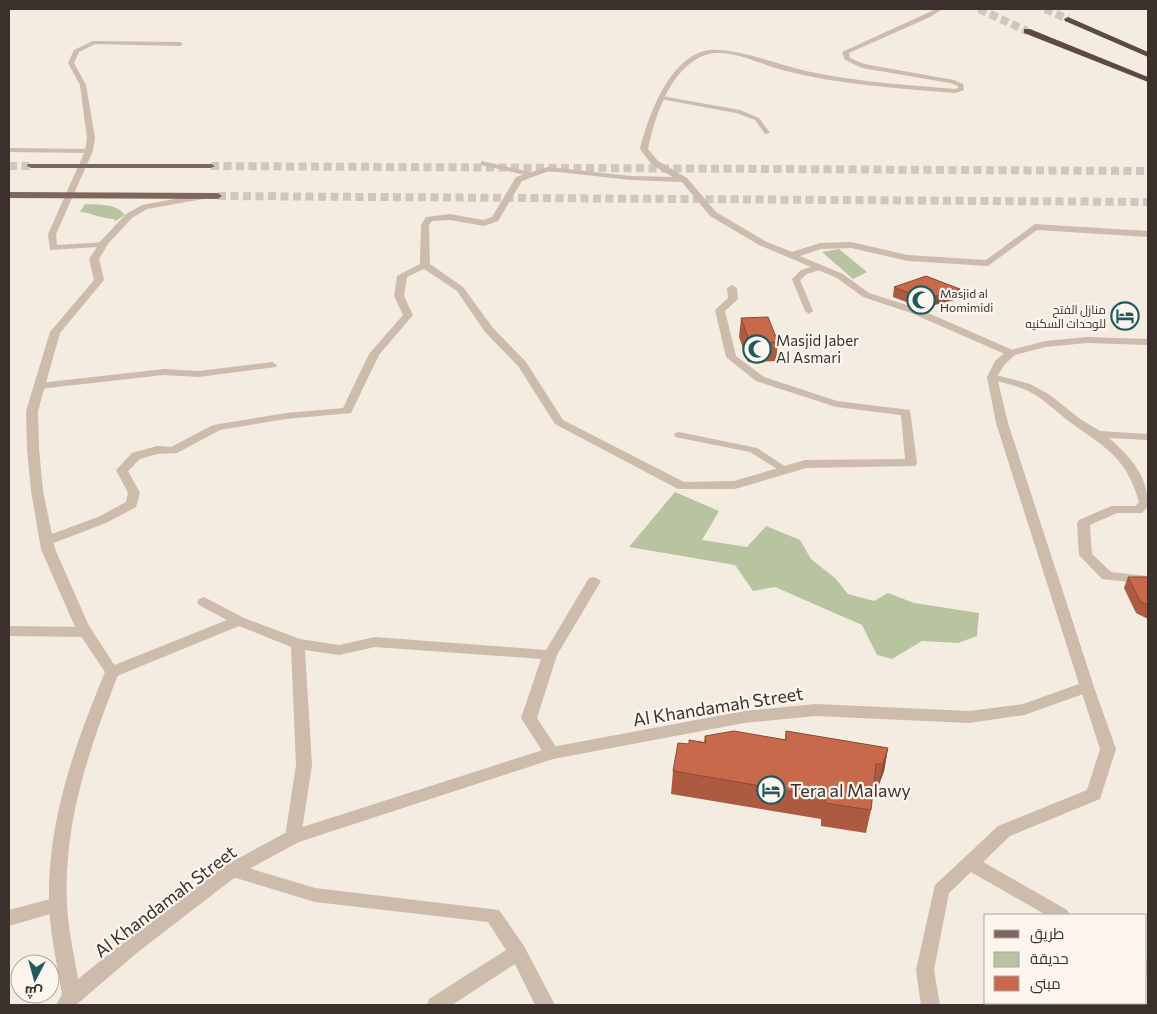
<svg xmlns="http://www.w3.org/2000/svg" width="1157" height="1014" font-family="Commissioner,Cairo,sans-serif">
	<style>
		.green { fill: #b8c4a0 }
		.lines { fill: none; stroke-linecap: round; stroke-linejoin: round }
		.primary-tunnel { stroke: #cfc6bd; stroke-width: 8; stroke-dasharray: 8 4.5; stroke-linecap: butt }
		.motorway-tunnel { stroke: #cfc6bd; stroke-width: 8; stroke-dasharray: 8 4; stroke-linecap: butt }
		.service { fill: #cdbbac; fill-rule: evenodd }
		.minor { fill: #cdbbac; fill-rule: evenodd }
		.tertiary { fill: #cdbbac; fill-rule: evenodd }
		.primary { fill: #7d675c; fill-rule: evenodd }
		.motorway { fill: #5c4a42; fill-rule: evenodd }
		.wall { fill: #ac5a40 }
		.shaded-wall { fill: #8c4a34 }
		.building { fill: #c8694b; stroke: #8c4a34 }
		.labels { text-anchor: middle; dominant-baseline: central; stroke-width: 4.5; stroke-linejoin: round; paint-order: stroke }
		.far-poi-label { font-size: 12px; fill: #3b302b; stroke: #fbf5ee; text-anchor: start }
		.poi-label { font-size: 15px; fill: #3b302b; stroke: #fbf5ee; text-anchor: start }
		.near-street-label { font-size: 18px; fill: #3b302b; stroke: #fbf5ee }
		.near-poi-label { font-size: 18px; fill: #3b302b; stroke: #fbf5ee; text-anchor: start }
	</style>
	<rect width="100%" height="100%" fill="#f4ebe1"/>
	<!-- green -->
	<g class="green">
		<path d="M 85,204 C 100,205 115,203 125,215 L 115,221 L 114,219 C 102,219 93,213 80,212 Z"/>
		<polygon points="839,249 867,272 853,279 822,252"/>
		<polygon points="675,492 719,511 702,540 747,547 766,526 800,540 811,559 835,578 848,594 874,601 888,593 914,603 979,613 977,636 958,643 922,641 892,659 877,655 862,625 775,587 753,591 735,565 629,547"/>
	</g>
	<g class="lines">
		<!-- primary-tunnel -->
		<g class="primary-tunnel">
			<polyline points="9,166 31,166"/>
			<polyline points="211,166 1148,171"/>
			<polyline points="218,196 1148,202"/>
		</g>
		<!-- motorway-tunnel -->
		<g class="motorway-tunnel">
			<polyline points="979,9 1027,31"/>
			<polyline points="1045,9 1068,19"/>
		</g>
		<!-- service -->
		<g class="service">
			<polygon points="93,41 180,42 183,44 180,46 91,44"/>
			<polygon points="662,96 740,110 759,118 770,133 765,134 755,120 736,113 660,99 660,97"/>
			<polygon points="481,161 530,172 534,174 530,176 481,165"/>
			<polygon points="817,265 821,268 820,270 807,274 800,280 813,311 809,314 805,311 792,279 801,270"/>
			<polygon points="679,432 757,448 789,469 784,472 780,471 750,452 675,437 674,435 675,433"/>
		</g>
		<!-- minor -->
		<g class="minor">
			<path d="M 936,9 L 943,9 L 930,17 L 849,53 L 850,58 L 864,64 L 954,80 L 963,84 L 964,90 L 955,93 C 897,88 838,85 782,70 C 760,64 728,47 705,55 C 670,68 655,116 648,149 L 658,161 L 687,178 L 716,212 L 765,241 L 792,252 L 820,243 L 851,242 L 908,255 L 986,260 L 1035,224 L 1148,231 L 1148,237 L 1037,230 L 988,266 L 908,261 L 851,248 L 821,249 L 800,256 L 843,274 L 869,293 L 919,309 L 1015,351 L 1015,355 L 1007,355 L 911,313 L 863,297 L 837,278 L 759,245 L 710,216 L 682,182 L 631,180 L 549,171 L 522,181 L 498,221 L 484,226 L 450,220 L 432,221 L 429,225 L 430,264 L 463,287 L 493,328 L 526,362 L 563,420 L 684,482 L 734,481 L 805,460 L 905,459 L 901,415 L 836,407 L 756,381 L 726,357 L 715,310 L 728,298 L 727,288 L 732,285 L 737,288 L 738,299 L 725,311 L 736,356 L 764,377 L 837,401 L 910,410 L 917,463 L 915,466 L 806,468 L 735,489 L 678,489 L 555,424 L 518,366 L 485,332 L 457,291 L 424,269 L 407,277 L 404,296 L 413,315 L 379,355 L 351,413 L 286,419 L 220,430 L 177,453 L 157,454 L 140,459 L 128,471 L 140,493 L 136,507 L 106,523 L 51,544 L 41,544 L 40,541 L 41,538 L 98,517 L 126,502 L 128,493 L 116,470 L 132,453 L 157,446 L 171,447 L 213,425 L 286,413 L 343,408 L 369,354 L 403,315 L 394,296 L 397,276 L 420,264 L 421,225 L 426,217 L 450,214 L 483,220 L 492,217 L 516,177 L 548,167 L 631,176 L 673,177 L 652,165 L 640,149 C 648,116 668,61 704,51 C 729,44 783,67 811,72 C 859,82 907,85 955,89 L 958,88 L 958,86 L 950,83 L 862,68 L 845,60 L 842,52 Z"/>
			<polygon points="9,148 89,149 93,151 89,153 9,152"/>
			<polygon points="206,193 209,194 209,198 147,209 132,218 106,246 98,244 126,214 142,205"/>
			<polygon points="272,362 277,365 276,367 199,377 164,375 39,389 34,386 39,383 164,369 199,371"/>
			<path d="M 992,374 L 1030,384 L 1050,395 L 1080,419 L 1100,431 L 1148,434 L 1148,440 L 1109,438 C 1131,457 1148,476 1148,506 L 1142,513 L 1117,513 L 1090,525 L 1092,554 L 1111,572 L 1148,576 L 1148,584 L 1102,579 L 1079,555 L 1077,523 L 1079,520 L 1111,506 L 1135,506 L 1139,502 C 1127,458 1105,447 1071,423 C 1055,411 1041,395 1021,388 C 1011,384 999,382 988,379 L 987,377 Z"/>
			<polygon points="594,577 601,581 557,655 537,718 560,753 558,757 552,759 546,757 521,718 541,659 375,647 339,655 305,650 312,765 301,837 299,842 293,844 287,842 285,837 296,765 291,647 239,626 117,676 107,676 105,672 107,668 227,620 199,605 197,602 199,599 204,597 244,618 300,639 339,645 375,637 546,650 589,578"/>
			<polygon points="9,626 86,627 91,629 93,632 91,635 86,637 9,636"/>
			<polygon points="1087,682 1092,683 1094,687 1116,749 1100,799 1010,836 983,862 1067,910 1070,915 1046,915 971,872 949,893 934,970 940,1005 921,1005 916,970 935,885 998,826 1087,790 1100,749 1080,687 1082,683"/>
			<polygon points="232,863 315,888 499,910 524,946 555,1005 535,1005 515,964 452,1005 427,1005 429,999 506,950 488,922 315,902 226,875 223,870 226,865"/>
			<polygon points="58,897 64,900 67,905 64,910 9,926 9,910"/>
			<polygon points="1146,959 1148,960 1148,977 1146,976"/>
		</g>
		<!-- tertiary -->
		<path class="tertiary" d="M 93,41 L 95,44 L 79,52 L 74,63 L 86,85 L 95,138 L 93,151 L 56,234 L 57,245 L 106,242 L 108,244 L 99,259 L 104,280 L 60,333 L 38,411 L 39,449 L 43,491 L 55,549 L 89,626 L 119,672 C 90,747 63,822 67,904 C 68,929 74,954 78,979 L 126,940 L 226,865 L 287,832 L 552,747 L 744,711 L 816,704 L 969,711 L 1023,704 L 1079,684 L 996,423 L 987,377 L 995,361 L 1007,351 L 1045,341 L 1087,337 L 1148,339 L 1148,345 L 1087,343 L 1045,347 L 1015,355 L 1004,365 L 997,377 L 1008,423 L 1094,687 L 1092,691 L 1024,715 L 969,723 L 816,716 L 744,723 L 553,759 L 299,842 L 238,875 L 138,952 L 76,1005 L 56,1005 L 62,994 C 57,964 50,934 49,904 C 47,822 74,747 105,672 L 75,627 L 41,549 L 31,491 L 27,449 L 26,411 L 50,332 L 94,280 L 89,259 L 97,247 L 50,250 L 48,234 L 85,151 L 87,138 L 80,85 L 68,63 L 74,50 Z"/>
		<!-- primary -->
		<g class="primary">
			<polygon points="28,164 211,164 215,166 211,168 31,168 27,166"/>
			<polygon points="9,192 218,193 222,196 218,199 9,198"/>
		</g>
		<!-- motorway -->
		<g class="motorway">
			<polygon points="1068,17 1148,52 1148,57 1065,21 1064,19"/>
			<polygon points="1024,29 1030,29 1148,77 1148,82 1024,33"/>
		</g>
	</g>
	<!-- wall -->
	<g class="wall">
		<polygon points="894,287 958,299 922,308 893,297"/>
		<polygon points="741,318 778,342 776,361 748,362 739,337"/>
		<polygon points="1128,577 1148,577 1148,619 1136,613 1124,588"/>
		<polygon points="786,731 888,748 884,771 878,787 873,787 871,810 866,833 821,826 821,819 671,794 673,771 689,744 689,740 704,742 705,736 785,739"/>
	</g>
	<!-- shaded-wall -->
	<g class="shaded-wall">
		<polygon points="960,289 958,299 922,308 924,299"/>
		<polygon points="888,748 884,771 878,787 883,764"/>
	</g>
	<!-- building -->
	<g class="building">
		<polygon points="926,276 960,289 924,299 894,287"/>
		<polygon points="768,317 778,342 750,343 741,318"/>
		<polygon points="1128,577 1148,577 1148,605 1140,601"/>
		<polygon points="734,731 786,740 786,731 888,748 883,764 876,764 871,810 825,803 825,797 673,771 678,743 689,744 689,740 706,743 705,736"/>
	</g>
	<!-- icons -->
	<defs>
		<g id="mosque-ring" transform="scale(1.4375)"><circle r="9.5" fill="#fbf5ee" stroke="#1f5a5e" stroke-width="1.5"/><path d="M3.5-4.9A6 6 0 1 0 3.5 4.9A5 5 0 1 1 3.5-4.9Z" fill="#1f5a5e"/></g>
		<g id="hotel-ring" transform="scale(1.4375)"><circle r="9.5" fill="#fbf5ee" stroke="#1f5a5e" stroke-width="1.5"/><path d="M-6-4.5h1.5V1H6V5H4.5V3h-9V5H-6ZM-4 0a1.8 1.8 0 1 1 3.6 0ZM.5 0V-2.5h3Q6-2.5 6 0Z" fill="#1f5a5e"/></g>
	</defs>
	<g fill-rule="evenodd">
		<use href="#mosque-ring" x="921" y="300"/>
		<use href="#hotel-ring" x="1125" y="316"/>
		<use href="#mosque-ring" x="757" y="349"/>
		<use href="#hotel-ring" x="771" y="790"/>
	</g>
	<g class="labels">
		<!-- far-poi labels -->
		<g class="far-poi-label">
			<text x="940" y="293">Masjid al<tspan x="940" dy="14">Homimidi</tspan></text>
			<text x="1106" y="309" text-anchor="end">منازل الفتح<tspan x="1106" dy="14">للوحدات السكنيه</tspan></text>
		</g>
		<!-- poi labels -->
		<g class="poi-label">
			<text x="776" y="340">Masjid Jaber<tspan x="776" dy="17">Al Asmari</tspan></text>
		</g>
		<!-- near-street labels -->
		<g class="near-street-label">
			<text transform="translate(718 706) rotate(-9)">Al Khandamah Street</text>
			<text transform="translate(165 901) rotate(-37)">Al Khandamah Street</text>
		</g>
		<!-- near-poi labels -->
		<g class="near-poi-label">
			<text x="790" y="790">Tera al Malawy</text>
		</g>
	</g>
	<!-- border -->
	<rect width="1157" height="1014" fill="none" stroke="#3b302b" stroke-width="20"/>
	<!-- legend -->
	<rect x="984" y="914" width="162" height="90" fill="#fbf5ee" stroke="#aea6a0"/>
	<rect x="994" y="930" width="25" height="8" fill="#7d675c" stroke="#aea6a0"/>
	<text x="1030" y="939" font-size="15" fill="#3b302b">طريق</text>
	<rect x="994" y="952" width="25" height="15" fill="#b8c4a0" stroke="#aea6a0"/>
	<text x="1030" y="964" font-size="15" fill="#3b302b">حديقة</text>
	<rect x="994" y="976" width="25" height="15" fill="#c8694b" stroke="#aea6a0"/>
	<text x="1030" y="989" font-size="15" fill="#3b302b">مبنى</text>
	<!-- north arrow -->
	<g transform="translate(35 979) rotate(186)"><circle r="24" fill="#fbf5ee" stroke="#aea6a0"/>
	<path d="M0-4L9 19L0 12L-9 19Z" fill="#1f5a5e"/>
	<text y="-8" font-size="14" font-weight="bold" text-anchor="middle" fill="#3b302b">ش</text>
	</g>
</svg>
